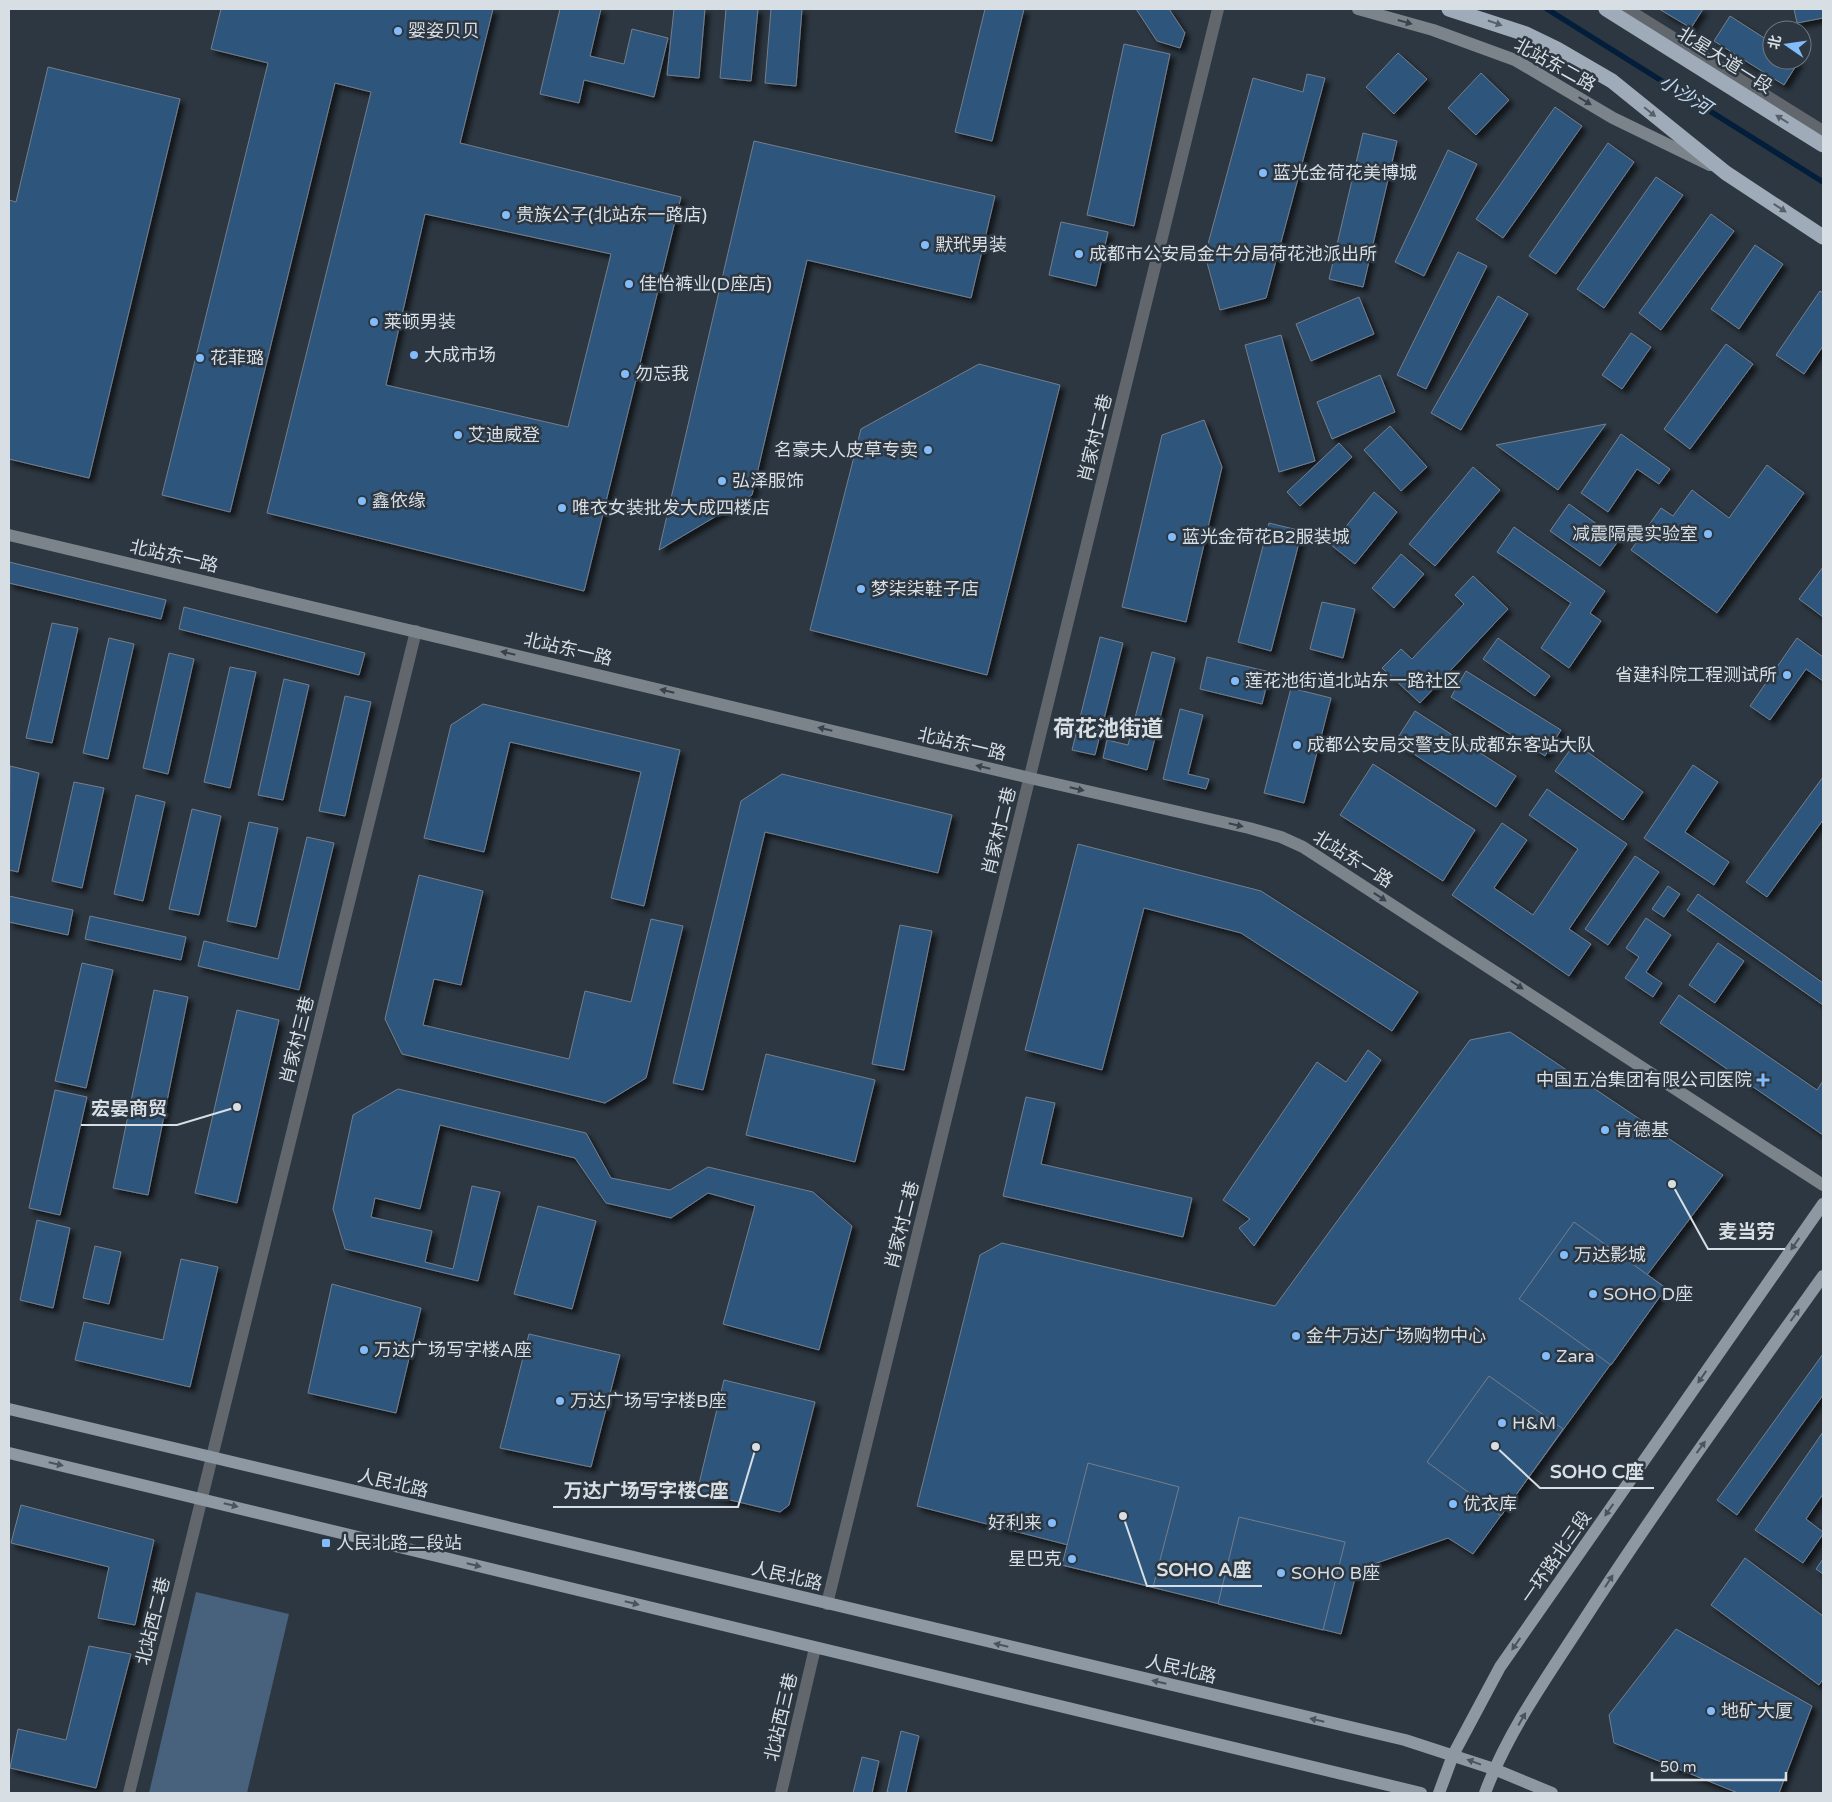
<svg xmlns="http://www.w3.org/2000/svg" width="1832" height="1802" font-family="'Varela Round','Noto Sans SC',sans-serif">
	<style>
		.green { fill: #48617c }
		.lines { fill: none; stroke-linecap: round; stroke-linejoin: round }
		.stream { stroke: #021e3a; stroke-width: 5.5 }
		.building { fill: #2e547b; stroke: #747f8c; fill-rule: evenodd; filter: url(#shadow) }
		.street { stroke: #62676d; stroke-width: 12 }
		.secondary { stroke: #7b838b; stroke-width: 12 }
		.primary { stroke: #8e98a2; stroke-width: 12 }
		.highway { stroke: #9fabb8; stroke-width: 15 }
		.oneway { fill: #39424c }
		.oneway2 { fill: #55606b }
		.oneway3 { fill: #4a545e }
		.poi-dot { fill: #82bcfa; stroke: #2d3741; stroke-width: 2 }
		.labels { text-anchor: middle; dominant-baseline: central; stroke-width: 5; stroke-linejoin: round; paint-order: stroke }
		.poi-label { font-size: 18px; fill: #d7dee4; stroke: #2d3741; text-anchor: start }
		.street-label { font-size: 18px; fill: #d7dee4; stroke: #2d3741 }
		.water-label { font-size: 19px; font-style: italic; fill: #c1d8f2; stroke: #2d3741 }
		.district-label { font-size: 22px; font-weight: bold; fill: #d7dee4; stroke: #2d3741 }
		.leader { fill: none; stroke: #d7dee4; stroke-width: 2 }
		.callout-dot { fill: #d7dee4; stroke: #2d3741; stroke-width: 2 }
		.callout-label { font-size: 19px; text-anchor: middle; font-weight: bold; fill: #d7dee4; stroke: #2d3741; stroke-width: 5; stroke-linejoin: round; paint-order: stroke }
	</style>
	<defs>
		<filter id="shadow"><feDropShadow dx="4.5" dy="4.5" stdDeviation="2.5" flood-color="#0009"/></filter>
	</defs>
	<rect width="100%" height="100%" fill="#2d3741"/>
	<!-- green -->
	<polygon class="green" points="196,1592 289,1614 247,1793 149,1793"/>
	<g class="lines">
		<!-- stream -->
		<polyline class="stream" points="1547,9 1823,182"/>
	</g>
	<!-- building -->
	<g class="building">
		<path d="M 221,9 L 493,9 L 460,143 L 681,197 L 584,591 L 267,513 L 371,92 L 335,83 L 230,512 L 162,495 L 268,63 L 211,49 ZM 425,214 L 611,254 L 568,427 L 386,385 Z"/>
		<polygon points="560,9 601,9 590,56 624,64 632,29 668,38 654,97 584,80 579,103 540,94"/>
		<polygon points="674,9 705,9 699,78 667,75"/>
		<polygon points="726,9 758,9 751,81 720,78"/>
		<polygon points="771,9 802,9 796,86 765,83"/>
		<polygon points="985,9 1024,9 992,141 955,132"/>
		<polygon points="1136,9 1169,9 1185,33 1180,48 1157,41"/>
		<polygon points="1659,9 1703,9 1691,28"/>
		<polygon points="1794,9 1823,9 1823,18 1797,23"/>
		<polygon points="1730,16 1772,43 1772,60 1799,61 1784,85 1714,41"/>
		<polygon points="1124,44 1170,54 1134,226 1087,215"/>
		<polygon points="1398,53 1427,79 1394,114 1366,87"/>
		<polygon points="48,67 180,99 89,478 9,459 9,200 16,202"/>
		<polygon points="1481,73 1509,100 1476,135 1448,108"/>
		<polygon points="1307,74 1325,78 1266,298 1220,310 1205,255 1253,78 1303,92"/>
		<polygon points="1555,107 1582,126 1503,238 1476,219"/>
		<polygon points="1363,133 1397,141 1363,287 1329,279"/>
		<polygon points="754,141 995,196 971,298 807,260 752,495 659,550"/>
		<polygon points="1608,143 1634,162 1556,274 1529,256"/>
		<polygon points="1448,150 1477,164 1424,276 1395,262"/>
		<polygon points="1656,177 1683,195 1604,308 1577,289"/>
		<polygon points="1711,214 1734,231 1661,330 1639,313"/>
		<polygon points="1061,222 1108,232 1096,286 1049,275"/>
		<polygon points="1755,245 1783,264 1739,329 1711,309"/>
		<polygon points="1458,252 1487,266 1426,389 1397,375"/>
		<polygon points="1820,291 1823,293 1823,346 1804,374 1776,355"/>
		<polygon points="1498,296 1528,314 1461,430 1431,413"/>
		<polygon points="1359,297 1374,334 1311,361 1296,324"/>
		<polygon points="1631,333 1651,347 1622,389 1602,375"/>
		<polygon points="1281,335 1315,461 1279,472 1245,345"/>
		<polygon points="1726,344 1753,364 1690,449 1664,429"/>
		<polygon points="979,364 1060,385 987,675 810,630 861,429"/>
		<polygon points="1380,375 1395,412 1332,439 1317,402"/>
		<polygon points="1204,420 1222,467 1186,622 1122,607 1162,435"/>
		<polygon points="1606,424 1558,490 1496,445"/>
		<polygon points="1390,426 1427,467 1401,491 1364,450"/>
		<polygon points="1621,434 1670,469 1659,484 1637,469 1608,512 1581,493"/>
		<polygon points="1339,443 1352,457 1300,506 1287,492"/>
		<polygon points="1767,465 1804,493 1717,613 1631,550 1661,508 1673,516 1692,490 1729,518"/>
		<polygon points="1473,467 1500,490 1435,566 1409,544"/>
		<polygon points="1374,492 1397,512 1355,564 1331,545"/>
		<polygon points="1569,504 1619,540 1600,566 1550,531"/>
		<polygon points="1269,523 1302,531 1271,651 1238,642"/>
		<polygon points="1514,527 1605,591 1590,613 1601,621 1569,668 1541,648 1571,603 1497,552"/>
		<polygon points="1401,554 1424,574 1394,608 1372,588"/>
		<polygon points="9,562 166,600 161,619 9,583"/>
		<polygon points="1823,567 1823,617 1799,599"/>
		<polygon points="1473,576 1508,609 1420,703 1382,668 1401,649 1412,659 1464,604 1455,595"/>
		<polygon points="1322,602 1355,609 1343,658 1310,649"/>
		<polygon points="184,607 365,653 359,675 179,629"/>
		<polygon points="52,623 78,628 52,743 26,738"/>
		<polygon points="1100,637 1123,643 1095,755 1072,750"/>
		<polygon points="109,638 134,644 108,759 83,753"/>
		<polygon points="1498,638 1550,676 1535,696 1483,659"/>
		<polygon points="1797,638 1823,657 1823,681 1806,669 1770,720 1750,706"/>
		<polygon points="1152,652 1175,658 1147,770 1103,758 1107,740 1128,745"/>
		<polygon points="169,653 194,659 168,774 143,768"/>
		<polygon points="1207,657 1270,672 1262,704 1200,689"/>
		<polygon points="230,667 256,672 230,788 204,782"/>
		<polygon points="1466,671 1561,730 1545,756 1451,697"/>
		<polygon points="284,679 309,685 283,800 258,795"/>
		<polygon points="1291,688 1331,698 1304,803 1264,793"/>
		<polygon points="345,696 371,702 345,816 319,811"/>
		<polygon points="483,704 680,750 644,906 611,898 641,772 510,742 484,852 424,838 451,725"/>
		<polygon points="1180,709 1203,715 1188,774 1209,779 1206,789 1163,779"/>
		<polygon points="1415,711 1516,776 1496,807 1395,742"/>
		<polygon points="1575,743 1643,792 1623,820 1555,771"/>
		<polygon points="1373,764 1475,830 1443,881 1340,815"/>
		<polygon points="1693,765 1718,782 1685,832 1729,862 1714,885 1644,838"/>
		<polygon points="10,766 39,773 18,872 9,870"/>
		<polygon points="782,774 952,815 938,873 765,832 703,1090 673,1083 741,801"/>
		<polygon points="1823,777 1823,820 1767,897 1746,882"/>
		<polygon points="74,782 104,788 82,888 52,881"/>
		<polygon points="1547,789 1627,844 1569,929 1591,944 1569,976 1452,895 1502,823 1527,840 1494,888 1533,915 1578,849 1529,815"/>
		<polygon points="136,795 165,802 143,901 114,894"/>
		<polygon points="192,809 221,816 199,915 169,909"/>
		<polygon points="249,822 278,828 256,927 227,921"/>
		<polygon points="307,837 334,843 299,990 198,966 204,941 278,959"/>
		<polygon points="1078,844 1261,891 1418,992 1392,1031 1241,933 1144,908 1102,1070 1025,1050"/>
		<polygon points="1635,856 1659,872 1608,945 1585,929"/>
		<polygon points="419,875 483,891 461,985 434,979 423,1025 569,1059 585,991 631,1002 651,919 683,926 646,1078 605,1103 402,1054 385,1019"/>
		<polygon points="1668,886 1680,894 1664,917 1652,909"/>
		<polygon points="1698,894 1823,983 1823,1005 1687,910"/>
		<polygon points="9,896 73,910 68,935 9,922"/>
		<polygon points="90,916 186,937 181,960 85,939"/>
		<polygon points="1646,918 1671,935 1646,972 1662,983 1653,997 1625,978 1639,957 1626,948"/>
		<polygon points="900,925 932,931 904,1070 872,1064"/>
		<polygon points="1718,943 1744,961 1715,1003 1689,985"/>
		<polygon points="82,963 113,970 86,1088 55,1081"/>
		<polygon points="154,990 188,997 148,1195 113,1188"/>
		<polygon points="1679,995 1817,1090 1823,1081 1823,1135 1660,1023"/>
		<polygon points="237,1010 279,1020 237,1203 195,1193"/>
		<polygon points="1510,1032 1723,1175 1647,1275 1666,1288 1473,1554 1448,1538 1357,1570 1341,1634 1062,1565 1068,1545 917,1506 980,1255 1002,1243 1275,1306 1470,1040"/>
		<polygon points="1368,1050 1381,1060 1254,1246 1239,1228 1250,1219 1223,1200 1317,1062 1346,1082"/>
		<polygon points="766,1054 875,1080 855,1162 746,1135"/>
		<polygon points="398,1089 586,1133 611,1178 670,1190 708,1167 813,1192 852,1226 819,1350 723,1324 755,1206 708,1193 671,1218 606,1203 575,1158 440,1125 420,1209 375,1198 371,1217 432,1231 425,1262 453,1269 472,1186 500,1192 478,1281 345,1249 333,1209 353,1115"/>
		<polygon points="55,1090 87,1097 60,1215 29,1208"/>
		<polygon points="1026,1097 1055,1103 1041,1164 1192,1198 1183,1237 1003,1196"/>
		<polygon points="538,1206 596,1221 572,1309 514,1294"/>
		<polygon points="37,1220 70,1228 53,1308 20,1300"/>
		<polygon points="1574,1222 1666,1288 1611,1365 1519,1299"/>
		<polygon points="95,1246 121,1252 109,1304 83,1298"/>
		<polygon points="181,1259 218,1267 190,1387 75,1360 84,1322 163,1340"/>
		<polygon points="332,1284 421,1308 396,1413 308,1393"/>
		<polygon points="529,1334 620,1355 591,1467 500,1448"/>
		<polygon points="1823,1354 1823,1395 1737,1515 1717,1500"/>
		<polygon points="1489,1376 1563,1429 1501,1516 1427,1462"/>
		<polygon points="724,1380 815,1402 789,1505 780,1512 697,1492"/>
		<polygon points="1823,1432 1823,1494 1806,1519 1823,1532 1823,1534 1803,1563 1755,1530"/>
		<polygon points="1088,1463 1179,1487 1153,1587 1062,1565"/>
		<polygon points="21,1505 154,1540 135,1625 98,1618 109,1567 11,1543"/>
		<polygon points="1239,1517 1345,1542 1323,1630 1218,1604"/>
		<polygon points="1745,1558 1823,1616 1823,1679 1819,1685 1711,1605"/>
		<polygon points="1823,1559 1823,1574 1816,1569"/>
		<polygon points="1676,1629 1812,1706 1779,1793 1738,1793 1614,1743 1609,1715"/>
		<polygon points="89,1646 131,1654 96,1788 10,1768 18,1729 66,1740"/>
		<polygon points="901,1731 919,1736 906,1793 893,1793 887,1792"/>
		<polygon points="862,1757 879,1761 872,1793 853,1793"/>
	</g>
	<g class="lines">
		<!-- street -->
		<g class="street">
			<polyline points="1627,9 1823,131"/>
			<polyline points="827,1604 1218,9"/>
			<polyline points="129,1793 416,631"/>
			<polyline points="781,1793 815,1648"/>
		</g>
		<!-- secondary -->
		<g class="secondary">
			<polyline points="1358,9 1433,30 1515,60 1613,118 1710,165"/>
			<polyline points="9,535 1030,778 1249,828 1281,837 1303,847 1823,1185"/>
		</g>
		<!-- primary -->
		<g class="primary">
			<polyline points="9,1409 1405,1740 1494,1769 1552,1793"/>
			<polyline points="9,1453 1421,1793"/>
			<polyline points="1439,1793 1453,1755 1500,1667 1823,1204"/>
			<path d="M 1485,1793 C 1507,1733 1547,1677 1582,1623 C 1658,1505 1741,1391 1823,1276"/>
		</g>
		<!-- highway -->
		<g class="highway">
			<polyline points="1449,9 1526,34 1557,49 1612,81 1726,173 1823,237"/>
			<polyline points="1606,9 1823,145"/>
		</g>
	</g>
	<!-- one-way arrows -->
	<defs><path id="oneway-solid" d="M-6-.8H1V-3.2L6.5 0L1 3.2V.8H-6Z" transform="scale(1.25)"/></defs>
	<g class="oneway">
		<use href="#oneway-solid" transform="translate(1405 22) rotate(16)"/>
		<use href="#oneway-solid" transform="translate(1585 101) rotate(31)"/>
		<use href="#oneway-solid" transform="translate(508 653) rotate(-167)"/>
		<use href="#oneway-solid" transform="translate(667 691) rotate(-167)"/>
		<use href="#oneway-solid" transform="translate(825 729) rotate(-167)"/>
		<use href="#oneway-solid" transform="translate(983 767) rotate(-167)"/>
		<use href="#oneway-solid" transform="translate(1077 789) rotate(13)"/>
		<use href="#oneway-solid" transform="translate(1236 825) rotate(13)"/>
		<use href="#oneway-solid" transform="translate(1380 897) rotate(33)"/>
		<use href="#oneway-solid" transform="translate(1517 985) rotate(33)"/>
	</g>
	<g class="oneway2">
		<use href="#oneway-solid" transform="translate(1495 23) rotate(19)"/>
		<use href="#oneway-solid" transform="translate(1650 112) rotate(39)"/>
		<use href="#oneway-solid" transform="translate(1782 119) rotate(-148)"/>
		<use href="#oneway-solid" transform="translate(1780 208) rotate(33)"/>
	</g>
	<g class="oneway3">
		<use href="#oneway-solid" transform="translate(1795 1244) rotate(125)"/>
		<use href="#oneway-solid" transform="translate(1795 1315) rotate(-54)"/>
		<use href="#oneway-solid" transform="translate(1702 1377) rotate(125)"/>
		<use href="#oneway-solid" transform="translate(1701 1447) rotate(-54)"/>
		<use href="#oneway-solid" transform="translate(56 1464) rotate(13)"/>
		<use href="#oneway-solid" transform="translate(231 1505) rotate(14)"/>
		<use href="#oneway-solid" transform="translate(1609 1510) rotate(125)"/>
		<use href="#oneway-solid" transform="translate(474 1565) rotate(14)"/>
		<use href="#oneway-solid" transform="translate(1609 1581) rotate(-57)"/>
		<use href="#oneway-solid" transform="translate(632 1603) rotate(14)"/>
		<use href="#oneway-solid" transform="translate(1516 1644) rotate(125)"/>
		<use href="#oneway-solid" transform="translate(1001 1645) rotate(-167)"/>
		<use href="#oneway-solid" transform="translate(1159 1682) rotate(-167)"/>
		<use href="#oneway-solid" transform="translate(1522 1719) rotate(-60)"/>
		<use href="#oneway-solid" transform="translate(1317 1720) rotate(-167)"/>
		<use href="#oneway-solid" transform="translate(1474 1762) rotate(-160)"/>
	</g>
	<!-- markers -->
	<g class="poi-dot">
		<circle cx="398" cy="31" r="5"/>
		<circle cx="1263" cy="173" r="5"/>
		<circle cx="506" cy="215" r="5"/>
		<circle cx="925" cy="245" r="5"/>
		<circle cx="1079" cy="254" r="5"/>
		<circle cx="629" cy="284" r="5"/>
		<circle cx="374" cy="322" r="5"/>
		<circle cx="414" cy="355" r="5"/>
		<circle cx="200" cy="358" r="5"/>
		<circle cx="625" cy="374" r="5"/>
		<circle cx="458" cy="435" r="5"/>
		<circle cx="928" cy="450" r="5"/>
		<circle cx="722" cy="481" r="5"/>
		<circle cx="362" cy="501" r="5"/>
		<circle cx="562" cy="508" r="5"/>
		<circle cx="1708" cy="534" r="5"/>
		<circle cx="1172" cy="537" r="5"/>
		<circle cx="861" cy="589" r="5"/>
		<circle cx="1787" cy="675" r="5"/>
		<circle cx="1235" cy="681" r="5"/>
		<circle cx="1297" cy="745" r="5"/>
		<path d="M1760.5 1072.5h5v5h5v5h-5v5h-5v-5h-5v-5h5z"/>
		<circle cx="1605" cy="1130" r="5"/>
		<circle cx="1564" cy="1255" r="5"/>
		<circle cx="1593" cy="1294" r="5"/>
		<circle cx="1296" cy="1336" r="5"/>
		<circle cx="364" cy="1350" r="5"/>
		<circle cx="1546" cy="1356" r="5"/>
		<circle cx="560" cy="1401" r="5"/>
		<circle cx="1502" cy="1423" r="5"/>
		<circle cx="1453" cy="1504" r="5"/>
		<circle cx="1052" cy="1523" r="5"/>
		<rect x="321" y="1538" width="10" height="10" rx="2.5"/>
		<circle cx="1072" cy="1559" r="5"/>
		<circle cx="1281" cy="1573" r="5"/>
		<circle cx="1711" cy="1711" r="5"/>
	</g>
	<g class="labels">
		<!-- poi labels -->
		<g class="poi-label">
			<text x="408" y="31">婴姿贝贝</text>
			<text x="1273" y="173">蓝光金荷花美博城</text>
			<text x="516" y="215">贵族公子(北站东一路店)</text>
			<text x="935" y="245">默玳男装</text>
			<text x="1089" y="254">成都市公安局金牛分局荷花池派出所</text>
			<text x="639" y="284">佳怡裤业(D座店)</text>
			<text x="384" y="322">莱顿男装</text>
			<text x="424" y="355">大成市场</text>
			<text x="210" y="358">花菲璐</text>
			<text x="635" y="374">勿忘我</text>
			<text x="468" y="435">艾迪威登</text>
			<text x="918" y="450" text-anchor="end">名豪夫人皮草专卖</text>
			<text x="732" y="481">弘泽服饰</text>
			<text x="372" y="501">鑫依缘</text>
			<text x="572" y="508">唯衣女装批发大成四楼店</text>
			<text x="1698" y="534" text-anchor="end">减震隔震实验室</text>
			<text x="1182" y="537">蓝光金荷花B2服装城</text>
			<text x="871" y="589">梦柒柒鞋子店</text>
			<text x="1777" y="675" text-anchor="end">省建科院工程测试所</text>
			<text x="1245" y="681">莲花池街道北站东一路社区</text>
			<text x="1307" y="745">成都公安局交警支队成都东客站大队</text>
			<text x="1752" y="1080" text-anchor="end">中国五冶集团有限公司医院</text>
			<text x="1615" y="1130">肯德基</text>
			<text x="1574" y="1255">万达影城</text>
			<text x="1603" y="1294">SOHO D座</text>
			<text x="1306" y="1336">金牛万达广场购物中心</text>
			<text x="374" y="1350">万达广场写字楼A座</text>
			<text x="1556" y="1356">Zara</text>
			<text x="570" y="1401">万达广场写字楼B座</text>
			<text x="1512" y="1423">H&amp;M</text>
			<text x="1463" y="1504">优衣库</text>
			<text x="1042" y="1523" text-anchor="end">好利来</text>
			<text x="336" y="1543">人民北路二段站</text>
			<text x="1062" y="1559" text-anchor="end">星巴克</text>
			<text x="1291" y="1573">SOHO B座</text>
			<text x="1721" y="1711">地矿大厦</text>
		</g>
		<!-- street labels -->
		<g class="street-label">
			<text transform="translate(1725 60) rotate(32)">北星大道一段</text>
			<text transform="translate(1555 65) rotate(29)">北站东二路</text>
			<text transform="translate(1095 438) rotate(-76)">肖家村二巷</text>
			<text transform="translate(174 556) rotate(13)">北站东一路</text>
			<text transform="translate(568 649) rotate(13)">北站东一路</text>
			<text transform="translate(962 744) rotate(13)">北站东一路</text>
			<text transform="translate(999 831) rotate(-76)">肖家村二巷</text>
			<text transform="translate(1353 859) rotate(32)">北站东一路</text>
			<text transform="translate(297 1040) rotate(-76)">肖家村三巷</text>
			<text transform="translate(902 1225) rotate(-76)">肖家村二巷</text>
			<text transform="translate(393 1483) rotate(13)">人民北路</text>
			<text transform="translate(1556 1557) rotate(-55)">一环路北三段</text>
			<text transform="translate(787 1576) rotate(13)">人民北路</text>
			<text transform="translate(153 1621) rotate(-76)">北站西二巷</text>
			<text transform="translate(1181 1669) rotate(13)">人民北路</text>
			<text transform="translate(781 1717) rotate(-77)">北站西三巷</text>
		</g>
		<!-- water labels -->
		<g class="water-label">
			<text transform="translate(1685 95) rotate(32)">小沙河</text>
		</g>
		<!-- district labels -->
		<g class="district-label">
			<text x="1108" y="729">荷花池街道</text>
		</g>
	</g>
	<!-- callouts -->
	<path class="leader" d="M237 1107L177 1125H81M1672 1184L1708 1249H1785M1495 1446L1540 1488H1654M756 1447L738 1507H553M1123 1516L1147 1586H1262"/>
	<g class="callout-dot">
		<circle cx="237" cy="1107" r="5"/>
		<circle cx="1672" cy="1184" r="5"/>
		<circle cx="1495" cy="1446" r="5"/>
		<circle cx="756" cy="1447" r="5"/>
		<circle cx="1123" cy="1516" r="5"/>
	</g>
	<g class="callout-label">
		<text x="129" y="1115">宏晏商贸</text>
		<text x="1747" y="1238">麦当劳</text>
		<text x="1597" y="1478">SOHO C座</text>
		<text x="646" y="1497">万达广场写字楼C座</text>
		<text x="1204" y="1576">SOHO A座</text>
	</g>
	<!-- border -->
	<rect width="1832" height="1802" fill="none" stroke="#d7dee4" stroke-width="20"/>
	<!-- north arrow -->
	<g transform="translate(1787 45) rotate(283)"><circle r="24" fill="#2d3741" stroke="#717a82"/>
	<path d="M0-4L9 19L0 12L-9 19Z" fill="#82bcfa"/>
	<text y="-8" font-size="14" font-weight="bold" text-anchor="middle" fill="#d7dee4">北</text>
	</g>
	<!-- scale -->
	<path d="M1652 1772v8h134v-8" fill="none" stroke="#d7dee4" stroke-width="2.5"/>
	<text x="1660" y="1772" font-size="15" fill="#d7dee4" stroke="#2d3741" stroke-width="4" paint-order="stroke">50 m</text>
</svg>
